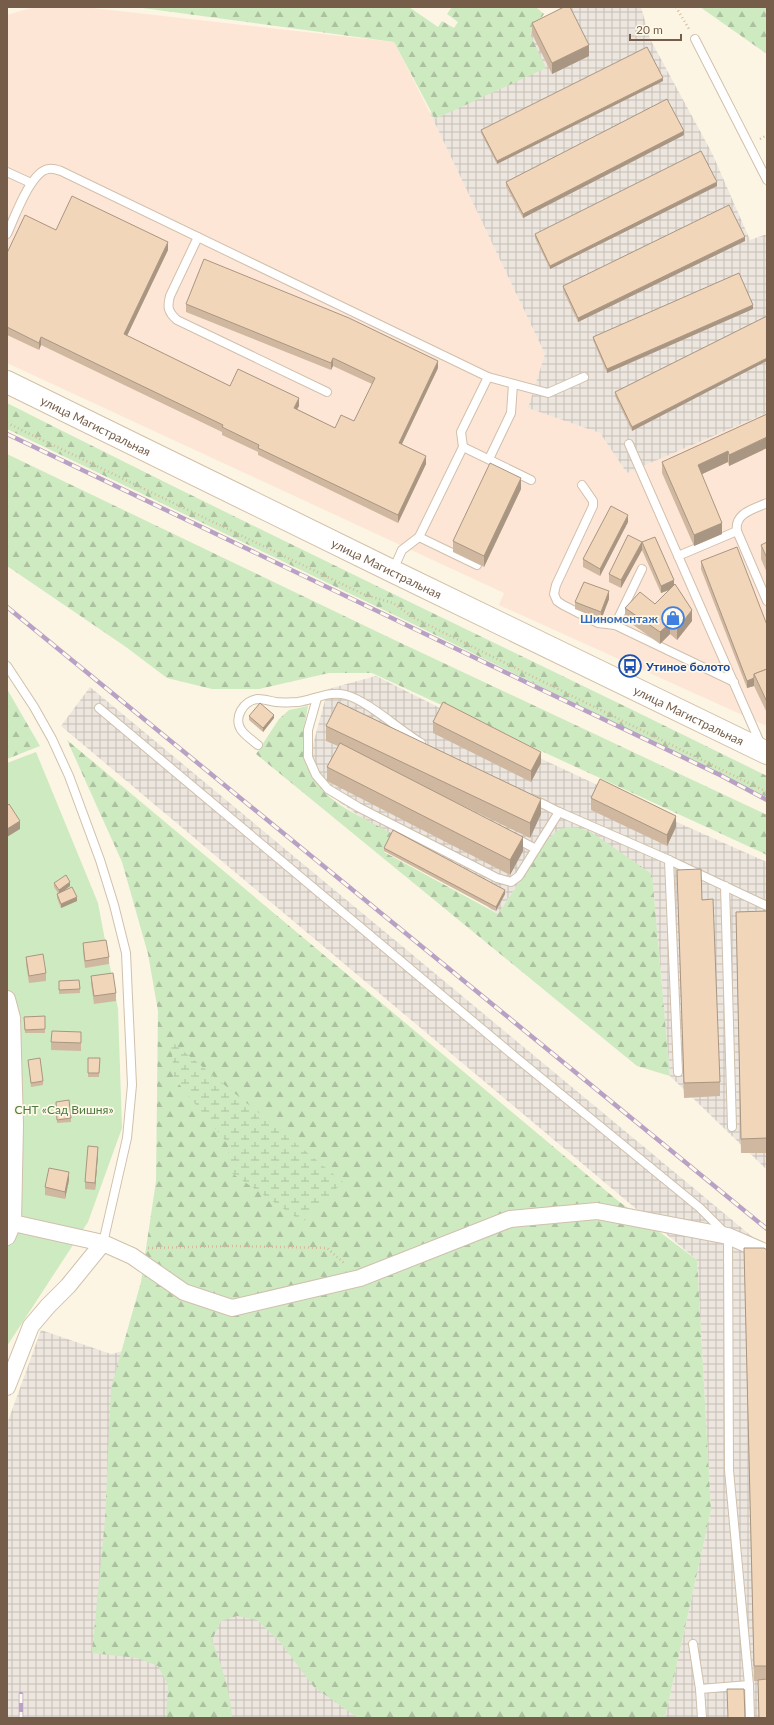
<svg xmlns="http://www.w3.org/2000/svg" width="774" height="1725" font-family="Lato,sans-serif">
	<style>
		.commercial { fill: #fde6d6 }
		.industrial { fill: url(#industrial-grid) }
		.forest { fill: url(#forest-firs) }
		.wetland { fill: url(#wetland-marsh) }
		.green { fill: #ceeac1 }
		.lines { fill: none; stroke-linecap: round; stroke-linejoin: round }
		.service-casing { stroke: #d0c0ac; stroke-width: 10 }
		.minor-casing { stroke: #d0c0ac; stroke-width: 18 }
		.secondary-casing { stroke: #d3c0a9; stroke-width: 24 }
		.path { stroke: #d7b99d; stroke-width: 2.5; stroke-dasharray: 1 3; stroke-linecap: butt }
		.service { stroke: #fff; stroke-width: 8 }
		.minor { stroke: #fff; stroke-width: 16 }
		.secondary { stroke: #fff; stroke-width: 22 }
		.rail-casing { stroke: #b9a1c6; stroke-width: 4.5 }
		.rail { stroke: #fff9e9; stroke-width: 3; stroke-dasharray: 9; stroke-linecap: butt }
		.wall { fill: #d0b8a0 }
		.shaded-wall { fill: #a99682 }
		.building { fill: #f2d6ba; stroke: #a99682 }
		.labels { text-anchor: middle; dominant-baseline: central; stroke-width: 3.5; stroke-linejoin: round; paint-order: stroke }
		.street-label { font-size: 12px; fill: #755d49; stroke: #fff9e9 }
		.shop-label { font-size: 12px; font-weight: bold; fill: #366cbe; stroke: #fff9e9; text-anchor: end }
		.transit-label { font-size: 12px; font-weight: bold; fill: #164399; stroke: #fff9e9; text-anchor: start }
		.park-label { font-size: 12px; fill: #4c7b41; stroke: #fff9e9 }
	</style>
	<defs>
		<pattern id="industrial-grid" width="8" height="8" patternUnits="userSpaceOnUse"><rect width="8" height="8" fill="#ece6de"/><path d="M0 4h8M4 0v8" fill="none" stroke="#c4beb6"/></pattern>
		<pattern id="forest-firs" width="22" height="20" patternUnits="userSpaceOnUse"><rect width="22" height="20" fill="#ceeac1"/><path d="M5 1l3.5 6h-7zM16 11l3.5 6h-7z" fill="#acc19f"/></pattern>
		<pattern id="wetland-marsh" width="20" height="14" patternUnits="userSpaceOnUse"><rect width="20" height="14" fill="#ceeac1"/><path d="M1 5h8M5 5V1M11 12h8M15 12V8" fill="none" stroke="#acc19f"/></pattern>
	</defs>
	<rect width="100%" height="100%" fill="#fcf5e3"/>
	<!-- commercial -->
	<polygon class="commercial" points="34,7 84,7 394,42 430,113 545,354 529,408 600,433 627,473 767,413 767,726 499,605 504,593 7,363 7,15"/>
	<!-- industrial -->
	<g class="industrial">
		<polygon points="561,7 641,7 650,39 712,153 750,240 767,234 767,413 627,473 600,433 528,408 545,354 430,113"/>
		<polygon points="376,676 544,760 681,824 767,862 767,1170 670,1076 652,874 547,840 498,914 390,837 304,778 328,689"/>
		<polygon points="90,687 767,1249 767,1718 665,1718 711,1510 697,1260 61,726"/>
		<polygon points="335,1300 410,1718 7,1718 7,1424 41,1330 111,1354"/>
	</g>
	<!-- forest -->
	<g class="forest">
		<polygon points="135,7 409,7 438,27 442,21 454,28 458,22 447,14 452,7 536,7 544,14 530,34 546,68 435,119 394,42"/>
		<polygon points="700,7 767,7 767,54"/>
		<path d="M 7,403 C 259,531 514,651 767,776 L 767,797 L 411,623 L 7,429 Z"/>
		<polygon points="7,454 386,636 767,815 767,855 372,673 329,673 259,689 212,689 167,678 126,647 7,566"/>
		<polygon points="7,689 40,746 7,759"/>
		<path d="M 308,706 C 305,724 300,744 305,761 C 316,800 361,816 393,834 L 384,852 L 498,914 L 547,840 L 558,830 L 567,827 L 578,828 L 591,832 L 652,874 L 670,1076 L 637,1066 L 256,754 L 279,719 L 289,710 Z"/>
		<path d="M 67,740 L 617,1200 L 697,1260 L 711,1510 L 665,1718 L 358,1718 L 314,1687 L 280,1642 L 257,1620 L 237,1616 L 221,1621 L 212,1640 C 221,1665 231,1692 232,1718 L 166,1718 L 168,1685 L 158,1666 L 137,1658 L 92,1653 L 105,1520 L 111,1388 L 141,1282 L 156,1181 L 158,1011 L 148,954 L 122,862 Z"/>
	</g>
	<!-- wetland -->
	<polygon class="wetland" points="171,1041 343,1182 303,1222 230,1172 228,1144 174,1078"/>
	<!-- green -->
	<polygon class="green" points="36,752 98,903 118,1009 122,1128 88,1222 7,1346 7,763"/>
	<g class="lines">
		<!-- service casing -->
		<g class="service-casing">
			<g id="service">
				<polyline points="695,39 767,180"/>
				<polyline points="7,172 31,183"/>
				<path d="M 7,234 C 14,219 31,170 49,169 C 52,168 58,170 61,171 L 488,377 L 461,432 L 463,447 L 419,537 L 402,550 L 393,570"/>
				<path d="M 198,237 L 170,296 C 167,307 168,312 177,320 L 327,392"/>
				<polyline points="488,377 548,393 584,377"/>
				<polyline points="629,444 761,745"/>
				<polyline points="463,447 531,480"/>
				<polyline points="489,459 511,413 513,384"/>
				<polyline points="582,485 593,501 593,506 556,585 554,594 557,601 563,605 598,623 615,625 734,682"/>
				<path d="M 767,503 C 754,509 734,513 737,531 L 767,601"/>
				<polyline points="419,537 477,565"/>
				<polyline points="678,556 737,531"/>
				<polyline points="615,625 642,569"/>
				<polyline points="7,666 34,707 52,739 69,776 100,860 114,905 126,953 132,1085 127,1138 103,1243"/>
				<polyline points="317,698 308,730 308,757 316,775 328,789 358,807 497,878 511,882 519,876 559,812"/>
				<polyline points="99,708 513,1055 700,1208 728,1236 729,1470 749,1685"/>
				<path d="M 258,745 C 253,741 246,736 242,731 C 232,718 244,700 258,699 C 264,699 270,701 276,702 C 284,703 291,702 298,702 C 313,700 331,690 346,695 C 368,701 399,730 421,743"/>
				<polyline points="533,799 559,812 669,860 767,906"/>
				<polyline points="513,837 536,849"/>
				<polyline points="669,860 678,1072"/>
				<polyline points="725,886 732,1127"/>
				<polyline points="693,1644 700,1689 702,1718"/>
				<polyline points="700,1689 749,1685 750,1718"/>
			</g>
		</g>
		<!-- minor casing -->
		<g class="minor-casing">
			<g id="minor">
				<polyline points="7,999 12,1018 15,1125 13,1223 7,1237"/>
				<polyline points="13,1223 103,1243"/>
				<polyline points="7,1387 31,1326 48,1306 68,1286 103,1243 132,1256 184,1292 232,1308 360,1278 510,1219 597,1211 728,1236 767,1253"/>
			</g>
		</g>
		<!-- secondary casing -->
		<g class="secondary-casing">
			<g id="secondary">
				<path id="s1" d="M 7,382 L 392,571 L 767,753"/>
			</g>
		</g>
		<!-- path -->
		<g class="path">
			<polyline points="676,7 689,29"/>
			<polyline points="760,139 767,135"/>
			<polyline points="7,423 365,595 393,603 414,618 767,792"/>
			<polyline points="148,1248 234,1246 327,1248 345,1264"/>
		</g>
		<!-- service -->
		<use href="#service" class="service"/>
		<!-- minor -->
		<use href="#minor" class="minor"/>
		<!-- secondary -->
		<use href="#secondary" class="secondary"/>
		<!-- rail casing -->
		<g class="rail-casing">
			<g id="rail">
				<polyline points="7,434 720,775 767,800"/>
				<polyline points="7,607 767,1229"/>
				<polyline points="21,1694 21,1718"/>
			</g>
		</g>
		<!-- rail -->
		<use href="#rail" class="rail"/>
	</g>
	<!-- wall -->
	<g class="wall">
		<polygon points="532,23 589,56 552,74 532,34"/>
		<polygon points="663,81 497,164 481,133 481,130"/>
		<polygon points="684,135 523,218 506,186 506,182"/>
		<polygon points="717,186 550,269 535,238 535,234"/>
		<polygon points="56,230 168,250 127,336 230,386 299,406 297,409 335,428 354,421 372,384 333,366 331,370 186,312 186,304 438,368 402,444 426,464 398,523 258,455 258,452 222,435 222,432 41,345 39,350 7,335 7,253"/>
		<polygon points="745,241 578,322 563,290 563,286"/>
		<polygon points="753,309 607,373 593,340 593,337"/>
		<polygon points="767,316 632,431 615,396 615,392"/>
		<polygon points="767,414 767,448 729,466 728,462 702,474 722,534 694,546 662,473 662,462"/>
		<polygon points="521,489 484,567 453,552 453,541"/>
		<polygon points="628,522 600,576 583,567 583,559"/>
		<polygon points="642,542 674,585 692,621 677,640 670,634 660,644 625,619 625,608 655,604 669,590 661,593 642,550 621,588 609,582 609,574"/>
		<polygon points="767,542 767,573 761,559 761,545"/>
		<polygon points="701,561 767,625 767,713 754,686 747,688 701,569"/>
		<polygon points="609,599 601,620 575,609 575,602"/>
		<polygon points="249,716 274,718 263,732 249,720"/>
		<polygon points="433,722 541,763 531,782 433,733"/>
		<polygon points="326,726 541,814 530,838 451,800 523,851 510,875 327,781 327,767 338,746 326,741"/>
		<polygon points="591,798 676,827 667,846 591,810"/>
		<polygon points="384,848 505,894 496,911 384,851"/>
		<polygon points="677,870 702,900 720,1082 720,1096 684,1098"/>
		<polygon points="54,883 70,886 64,891 77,901 61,908 57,898 57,894 58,893 54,887"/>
		<polygon points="767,911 767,1153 741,1153 736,912"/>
		<polygon points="83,943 109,957 109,964 85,968 83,951"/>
		<polygon points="26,957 46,973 46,981 29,983 26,964"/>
		<polygon points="91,976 116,993 116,1001 94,1004 91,983"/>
		<polygon points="79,980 80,993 59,994 59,981"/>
		<polygon points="45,1016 45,1033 25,1033 24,1017"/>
		<polygon points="81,1032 81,1051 51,1050 51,1042"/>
		<polygon points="88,1058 100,1058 99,1077 88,1077"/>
		<polygon points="28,1060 43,1081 43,1085 31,1087"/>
		<polygon points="56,1102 71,1118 71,1122 57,1123"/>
		<polygon points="98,1155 95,1190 85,1189 85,1182"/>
		<polygon points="69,1180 65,1199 45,1195 45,1187"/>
		<polygon points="744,1248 767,1250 767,1718 759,1718 758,1681 754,1681"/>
	</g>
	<!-- shaded-wall -->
	<g class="shaded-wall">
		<polygon points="589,45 589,56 552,74 552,63"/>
		<polygon points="663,78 663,81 497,164 497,161"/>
		<polygon points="684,131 684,135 523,218 523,214"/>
		<polygon points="717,182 717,186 550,269 550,266"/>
		<polygon points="745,237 745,241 578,322 578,318"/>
		<polygon points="168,242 168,250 124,342 124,334"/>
		<polygon points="753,305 753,309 607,373 607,369"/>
		<polygon points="41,337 41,345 39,350 39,343"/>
		<polygon points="333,358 333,366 331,370 331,363"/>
		<polygon points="767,358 767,361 632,431 632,427"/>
		<polygon points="438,361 438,368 399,450 399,443"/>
		<polygon points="299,398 299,406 294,415 294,408"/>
		<polygon points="767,437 767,448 729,466 729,455"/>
		<polygon points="728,451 728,462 698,476 698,465"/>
		<polygon points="426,456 426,464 398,523 398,515"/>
		<polygon points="521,478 521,489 484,567 484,556"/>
		<polygon points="628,515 628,522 600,576 600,569"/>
		<polygon points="722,523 722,534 694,546 694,535"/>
		<polygon points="642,542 642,550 621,588 621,580"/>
		<polygon points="674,580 674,588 661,593 661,586"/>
		<polygon points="609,591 609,599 601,620 601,612"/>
		<polygon points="692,610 692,621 677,640 677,629"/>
		<polygon points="670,623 670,634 660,644 660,632"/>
		<polygon points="754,678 754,686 747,688 747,681"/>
		<polygon points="274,715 274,718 263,732 263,728"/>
		<polygon points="541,752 541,763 531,782 531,771"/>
		<polygon points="541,799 541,814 530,838 530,823"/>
		<polygon points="676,816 676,827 667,846 667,835"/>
		<polygon points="20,821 20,829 7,837 7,829"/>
		<polygon points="523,837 523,851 510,875 510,860"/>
		<polygon points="70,882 70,886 59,894 59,890"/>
		<polygon points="505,890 505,894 496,911 496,907"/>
		<polygon points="77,897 77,901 61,908 61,904"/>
		<polygon points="98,1147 98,1155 95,1190 95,1183"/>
		<polygon points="69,1172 69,1180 65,1199 65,1192"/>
	</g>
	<!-- building -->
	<g class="building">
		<polygon points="564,7 570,7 589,45 552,63 532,23"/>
		<polygon points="647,47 663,78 497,161 481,130"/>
		<polygon points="667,99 684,131 523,214 506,182"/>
		<polygon points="701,151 717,182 550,266 535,234"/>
		<polygon points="72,196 168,242 124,334 230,386 238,369 299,398 294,408 335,428 341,415 354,421 375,378 333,358 331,363 186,304 204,259 349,318 438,361 399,443 426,456 398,515 258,448 259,445 222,427 223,425 41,337 39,343 7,327 7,253 25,215 56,230"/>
		<polygon points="729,205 745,237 578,318 563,286"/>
		<polygon points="739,273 753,305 607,369 593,337"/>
		<polygon points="767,316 767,358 632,427 615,392"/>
		<polygon points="767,414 767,437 729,455 728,451 698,465 722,523 694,535 662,462"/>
		<polygon points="490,463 521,478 484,556 453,541"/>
		<polygon points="611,506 628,515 600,569 583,559"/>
		<polygon points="628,535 642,542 621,580 609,574"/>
		<polygon points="655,537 674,580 661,586 642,542"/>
		<polygon points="767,542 767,558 761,545"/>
		<polygon points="737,547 767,625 767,669 754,674 754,678 747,681 701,561"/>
		<polygon points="584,582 609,591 601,612 575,602"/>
		<polygon points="675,584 692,610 677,629 670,623 660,632 625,608 640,592 655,604"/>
		<polygon points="767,669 767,702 754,674"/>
		<polygon points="338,702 541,799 530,823 326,726"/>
		<polygon points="443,702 541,752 531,771 433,722"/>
		<polygon points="260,703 274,715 263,728 249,716"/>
		<polygon points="340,743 523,837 510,860 327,767"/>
		<polygon points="600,779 676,816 667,835 591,798"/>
		<polygon points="9,804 20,821 7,829 7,806"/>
		<polygon points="393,830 505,890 496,907 384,848"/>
		<polygon points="701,869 702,900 713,899 720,1082 684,1083 677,870"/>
		<polygon points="66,875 70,882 59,890 54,883"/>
		<polygon points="72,887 77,897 61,904 57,894"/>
		<polygon points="767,911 767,1138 741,1139 736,912"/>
		<polygon points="106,940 109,957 85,961 83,943"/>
		<polygon points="43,954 46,973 29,976 26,957"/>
		<polygon points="113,973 116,993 94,996 91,976"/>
		<polygon points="79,980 80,989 59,990 59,981"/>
		<polygon points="45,1016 45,1029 25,1030 24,1017"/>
		<polygon points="52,1031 81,1032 81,1043 51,1042"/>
		<polygon points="40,1058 43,1081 31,1083 28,1060"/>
		<polygon points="88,1058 100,1058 99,1073 88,1073"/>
		<polygon points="69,1100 71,1118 57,1120 56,1102"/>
		<polygon points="88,1146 98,1147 95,1183 85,1182"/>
		<polygon points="49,1168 69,1172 65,1192 45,1187"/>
		<polygon points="744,1248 764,1248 767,1250 767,1666 754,1666"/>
		<polygon points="767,1679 767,1718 759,1718 758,1680"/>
		<polygon points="727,1689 744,1689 745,1718 728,1718"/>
	</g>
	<!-- icons -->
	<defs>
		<g id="shop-ring" transform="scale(1.15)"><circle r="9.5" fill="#fff9e9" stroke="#3f7fe0" stroke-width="1.5"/><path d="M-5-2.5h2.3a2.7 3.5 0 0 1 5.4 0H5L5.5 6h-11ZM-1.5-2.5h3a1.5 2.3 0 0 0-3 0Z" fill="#3f7fe0"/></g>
		<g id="bus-ring" transform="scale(1.15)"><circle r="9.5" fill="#fff9e9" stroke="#1a4fb4" stroke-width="1.5"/><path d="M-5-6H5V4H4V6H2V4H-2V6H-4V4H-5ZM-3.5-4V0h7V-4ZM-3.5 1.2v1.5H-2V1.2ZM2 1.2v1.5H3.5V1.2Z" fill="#1a4fb4"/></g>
	</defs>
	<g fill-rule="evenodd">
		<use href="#shop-ring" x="673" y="618"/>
		<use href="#bus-ring" x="630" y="666"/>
	</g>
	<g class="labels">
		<!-- street labels -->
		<g class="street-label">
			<text stroke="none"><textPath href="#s1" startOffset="99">улица Магистральная</textPath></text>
			<text stroke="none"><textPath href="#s1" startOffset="423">улица Магистральная</textPath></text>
			<text stroke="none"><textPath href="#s1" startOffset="759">улица Магистральная</textPath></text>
		</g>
		<!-- shop labels -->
		<g class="shop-label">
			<text x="658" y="618">Шиномонтаж</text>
		</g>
		<!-- transit labels -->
		<g class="transit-label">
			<text x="646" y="666">Утиное болото</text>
		</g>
		<!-- park labels -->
		<g class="park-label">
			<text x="64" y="1109">СНТ «Сад Вишня»</text>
		</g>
	</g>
	<!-- border -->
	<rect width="774" height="1725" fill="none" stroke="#755d49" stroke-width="16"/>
	<!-- scale -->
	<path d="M630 34v6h51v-6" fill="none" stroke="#755d49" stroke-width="2"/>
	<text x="636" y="34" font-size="12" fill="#755d49" stroke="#fff9e9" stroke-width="3" paint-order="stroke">20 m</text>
</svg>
